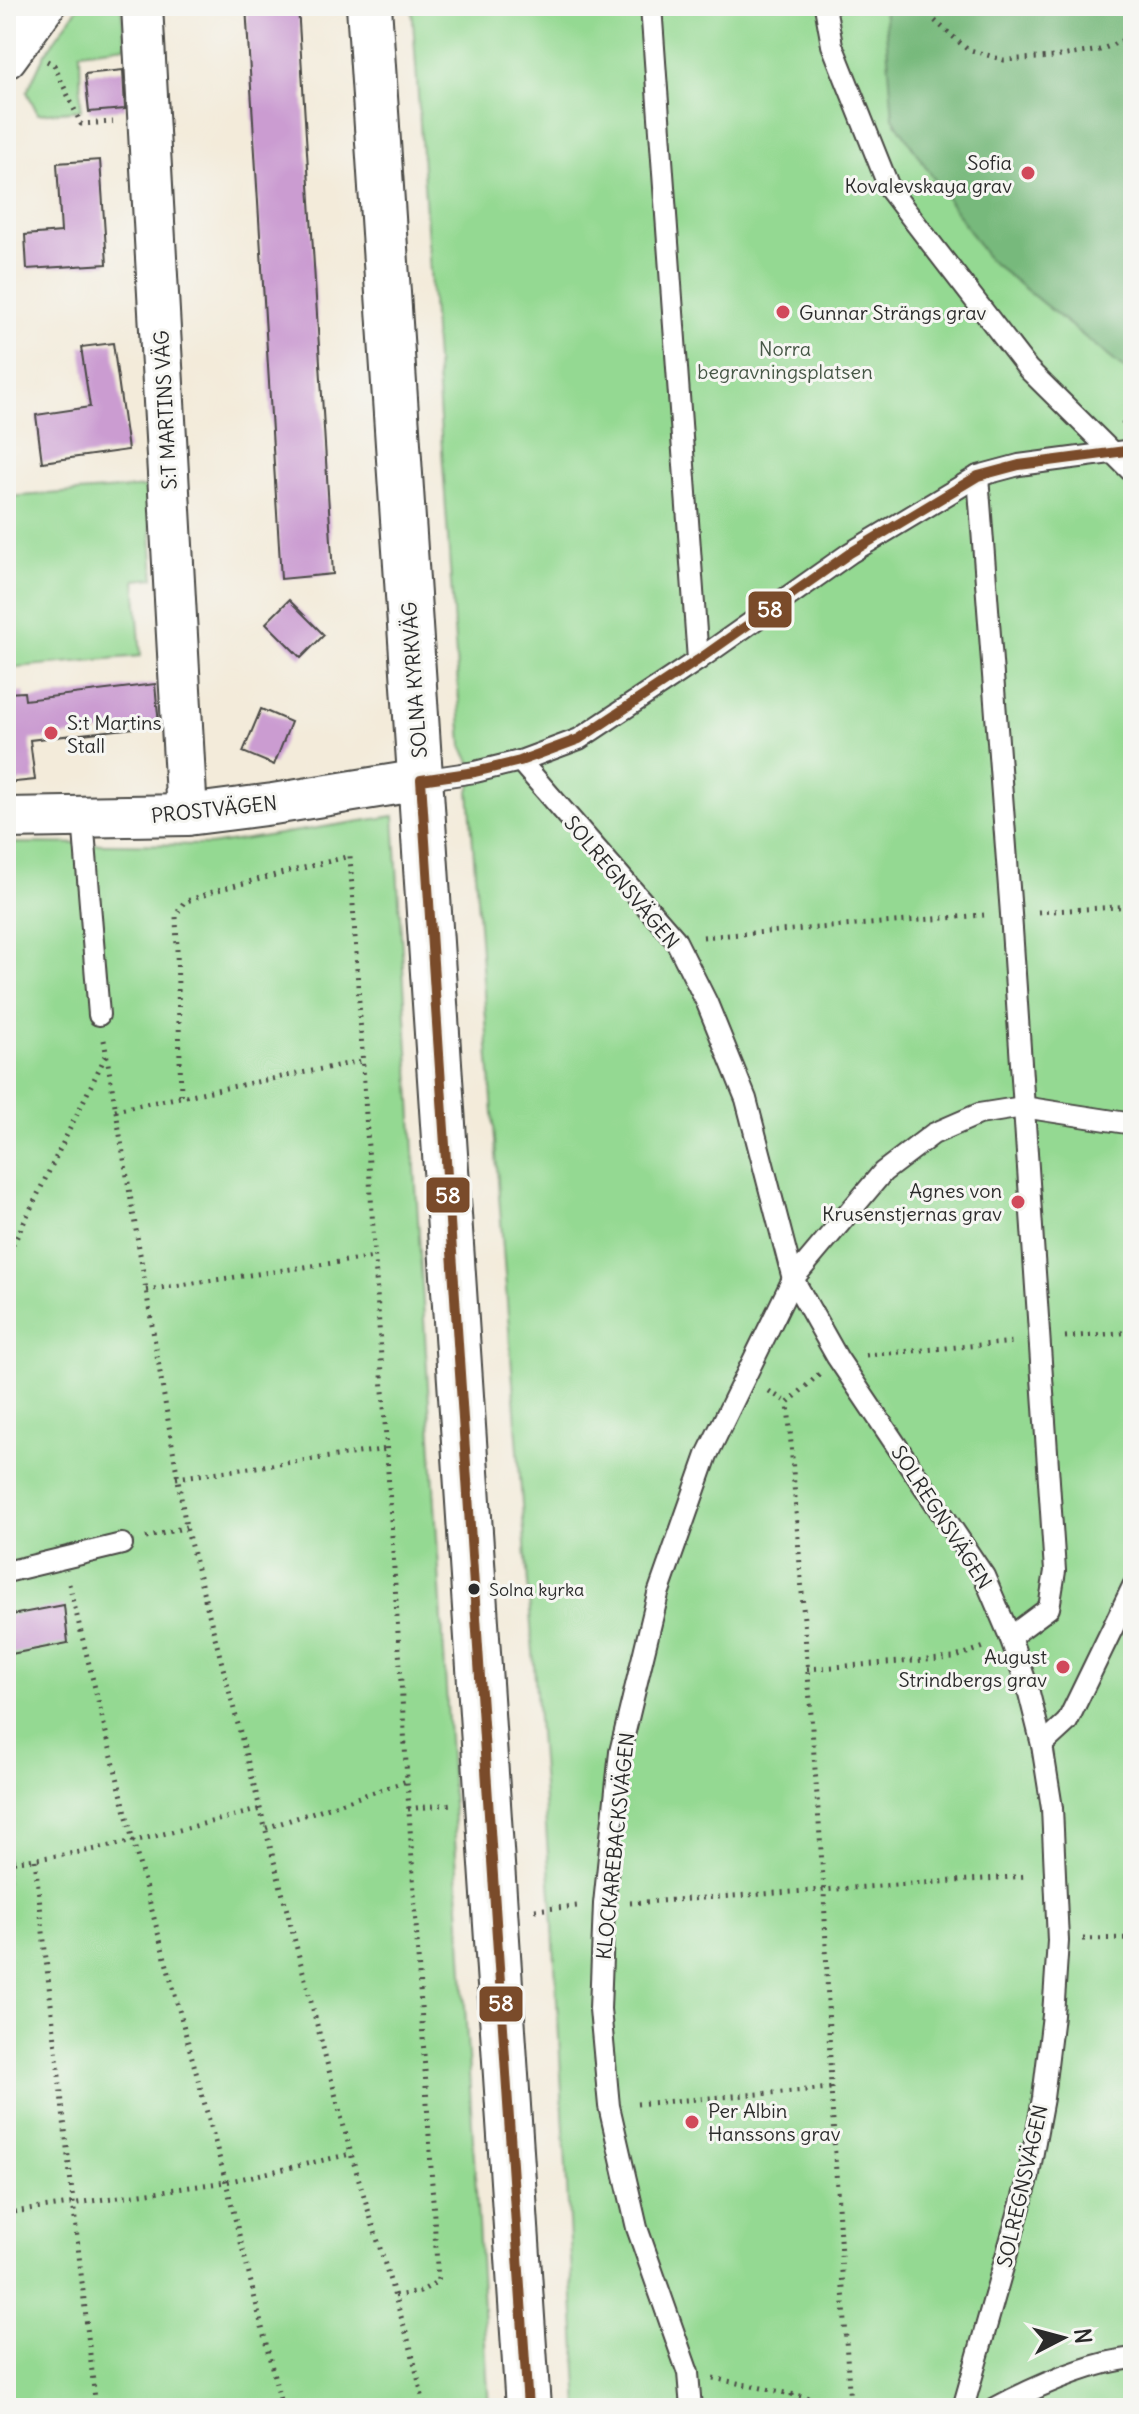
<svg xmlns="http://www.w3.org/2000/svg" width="1139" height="2414" font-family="Delius,sans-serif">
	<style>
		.green { fill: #94d992; stroke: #60825e; stroke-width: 2 }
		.forest { fill: #77b97c; stroke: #517254; stroke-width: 2 }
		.building { fill: #cb9cd1 }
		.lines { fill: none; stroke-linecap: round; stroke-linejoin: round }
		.lane-casing { stroke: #494845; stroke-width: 24 }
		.street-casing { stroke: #494845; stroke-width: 44 }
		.secondary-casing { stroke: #494845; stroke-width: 48 }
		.path { stroke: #494845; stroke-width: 5; stroke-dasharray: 2 6; stroke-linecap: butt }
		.lane { stroke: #fff; stroke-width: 20 }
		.street { stroke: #fff; stroke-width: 40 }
		.secondary { stroke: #fff; stroke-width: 44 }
		.bus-1-casing { stroke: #f6f6f2; stroke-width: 16 }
		.bus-1 { stroke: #7a4b2a; stroke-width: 10 }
		.poi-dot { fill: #d1495b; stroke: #f6f6f2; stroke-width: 3 }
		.bus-dot { fill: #2b2b2b; stroke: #f6f6f2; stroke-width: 3 }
		.labels { text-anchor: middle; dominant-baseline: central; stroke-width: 6; stroke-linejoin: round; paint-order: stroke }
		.bus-label { font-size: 18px; fill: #2b2b2b; stroke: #f6f6f2; text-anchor: start }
		.poi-label { font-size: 20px; fill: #2b2b2b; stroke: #f6f6f2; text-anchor: end }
		.park-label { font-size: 20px; fill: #455645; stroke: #f6f6f2 }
		.street-label { font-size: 20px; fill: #2b2b2b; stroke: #f6f6f2 }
		.line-badge { stroke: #f6f6f2; stroke-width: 3 }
		.badge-label { font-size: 22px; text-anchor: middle; font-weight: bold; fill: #fff }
	</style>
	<rect width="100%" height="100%" fill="#f6f6f2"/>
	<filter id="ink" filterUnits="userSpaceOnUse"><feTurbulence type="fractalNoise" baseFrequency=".0125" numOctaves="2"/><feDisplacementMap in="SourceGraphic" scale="16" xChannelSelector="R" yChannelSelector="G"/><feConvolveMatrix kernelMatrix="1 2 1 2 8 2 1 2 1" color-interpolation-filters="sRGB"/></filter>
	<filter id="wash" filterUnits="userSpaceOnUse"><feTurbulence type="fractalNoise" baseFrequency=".006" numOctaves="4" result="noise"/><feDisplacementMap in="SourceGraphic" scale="32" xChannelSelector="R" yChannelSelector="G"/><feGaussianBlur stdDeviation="1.8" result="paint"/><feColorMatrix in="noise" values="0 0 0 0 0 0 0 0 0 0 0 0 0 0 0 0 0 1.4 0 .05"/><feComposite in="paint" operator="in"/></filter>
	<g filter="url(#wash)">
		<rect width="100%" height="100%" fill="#f3ebda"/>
		<!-- green -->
		<g class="green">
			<polygon points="79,6 121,6 126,46 80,52 81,110 38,114 27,92 44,55"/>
			<polygon points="412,6 1133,6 1133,2408 579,2408 552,1908 469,791 475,772 462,746"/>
			<polygon points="148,487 154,578 135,580 141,656 6,668 6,497"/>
			<polygon points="394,816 489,2408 6,2408 6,843 210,845"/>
		</g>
		<!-- forest -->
		<polygon class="forest" points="884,6 1133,6 1133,376 988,259 893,118"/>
		<g id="blocks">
			<!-- building -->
			<g class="building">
				<polygon points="246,6 298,6 333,574 281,579"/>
				<polygon points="123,70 125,109 89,112 85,74"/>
				<polygon points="100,160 107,264 27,269 25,235 61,232 57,163"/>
				<polygon points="113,343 128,450 42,462 36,415 90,407 81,347"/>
				<polygon points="289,600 324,635 301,658 266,623"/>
				<polygon points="155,684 159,725 30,740 35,780 6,783 6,693 24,692 25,700"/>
				<polygon points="261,709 291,722 274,765 243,752"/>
				<polygon points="64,1605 68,1643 6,1655 6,1616"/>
			</g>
		</g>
	</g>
	<g filter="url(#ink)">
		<use href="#blocks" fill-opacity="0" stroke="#494845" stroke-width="2"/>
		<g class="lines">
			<!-- lane casing -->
			<g class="lane-casing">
				<g id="lane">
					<polyline points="651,6 698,660"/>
					<polyline points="825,6 832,45 890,190 1028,369 1133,473"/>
					<polyline points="978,476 1011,914 1055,1571 1049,1608 1010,1637"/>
					<polyline points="520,761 675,939 707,1003 746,1099 793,1279 837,1357 984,1576 1010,1637 1027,1685 1042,1745 1052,1808 1058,1941 1053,2015 1043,2098 1028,2179 963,2408"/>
					<polyline points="421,780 475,772 520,761 579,739 698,660 850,553 978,476 1019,465 1133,450"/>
					<polyline points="83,818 99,1015"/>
					<polyline points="6,1572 122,1544"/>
					<polyline points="1042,1745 1067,1722 1133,1586"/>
					<polyline points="691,2408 688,2373 637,2228 609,2106 600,2009 604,1904 620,1752 658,1594 707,1455 793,1279 883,1172 933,1134 979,1114 1023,1107 1133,1124"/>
					<path d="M 995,2408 C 1035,2387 1088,2363 1133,2358"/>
				</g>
			</g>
			<!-- street casing -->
			<g class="street-casing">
				<g id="street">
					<polyline points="142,6 187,815"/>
					<polyline points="6,58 44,6"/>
					<polyline points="6,818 187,815 273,804 421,780"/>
				</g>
			</g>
			<!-- secondary casing -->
			<g class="secondary-casing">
				<polyline id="secondary" points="369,6 528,2408"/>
			</g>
			<!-- path -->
			<g class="path">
				<polyline points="930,6 933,19 967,49 1004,60 1054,57 1100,50 1133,36"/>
				<polyline points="47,61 54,65 81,124 113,122"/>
				<polyline points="1123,424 1133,395"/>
				<polyline points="1038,912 1133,906"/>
				<polyline points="703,937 984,915"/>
				<polyline points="104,1040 186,1527 351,2154 411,2349 425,2408"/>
				<polyline points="181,1095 176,915 184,902 221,889 350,856 438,2281 420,2292 394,2296"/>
				<polyline points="115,1110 362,1061"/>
				<polyline points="6,1259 106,1055"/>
				<polyline points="146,1290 374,1257"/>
				<polyline points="1065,1337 1133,1332"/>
				<polyline points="866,1355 1015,1342"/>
				<polyline points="819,1374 788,1403 824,1891 831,2088 850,2406"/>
				<polyline points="769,1391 788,1403"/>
				<polyline points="176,1478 388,1449"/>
				<polyline points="146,1538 186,1527"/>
				<polyline points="69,1584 133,1841 226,2182 282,2408"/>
				<polyline points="807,1669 953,1658 987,1646"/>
				<polyline points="408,1809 451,1804"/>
				<polyline points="266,1828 407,1781"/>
				<polyline points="35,1860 96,2408"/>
				<path d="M 6,1862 C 92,1855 178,1830 261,1809"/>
				<polyline points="630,1903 1028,1876"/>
				<polyline points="535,1910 577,1906"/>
				<polyline points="1083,1939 1133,1938"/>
				<polyline points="637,2104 831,2088"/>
				<polyline points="6,2213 226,2182 351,2154"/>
				<polyline points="713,2378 859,2408"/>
				<polyline points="792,2394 793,2408"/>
			</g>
			<!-- lane -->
			<use href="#lane" class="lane"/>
			<!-- street -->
			<use href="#street" class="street"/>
			<!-- secondary -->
			<use href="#secondary" class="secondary"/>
			<!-- bus-1 casing -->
			<g class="bus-1-casing">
				<polyline id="bus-1" points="528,2408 421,780 475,772 520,761 579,739 698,660 850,553 978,476 1019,465 1133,450"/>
			</g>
			<!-- bus-1 -->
			<use href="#bus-1" class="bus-1"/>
		</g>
	</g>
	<!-- markers -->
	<g class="poi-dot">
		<circle cx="1028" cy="173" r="8"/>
		<circle cx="783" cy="312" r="8"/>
		<circle cx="51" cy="733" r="8"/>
		<circle cx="1018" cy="1202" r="8"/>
		<circle cx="1063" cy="1667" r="8"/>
		<circle cx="692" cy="2122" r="8"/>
	</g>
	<circle class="bus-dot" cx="474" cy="1589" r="7"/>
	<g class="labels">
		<!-- bus labels -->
		<g class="bus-label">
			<text x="489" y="1589">Solna kyrka</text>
		</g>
		<!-- poi labels -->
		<g class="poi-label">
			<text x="1012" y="162">Sofia<tspan x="1012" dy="23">Kovalevskaya grav</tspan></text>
			<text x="799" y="312" text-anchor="start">Gunnar Strängs grav</text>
			<text x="67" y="722" text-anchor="start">S:t Martins<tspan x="67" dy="23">Stall</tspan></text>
			<text x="1002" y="1190">Agnes von<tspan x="1002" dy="23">Krusenstjernas grav</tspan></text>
			<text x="1047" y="1656">August<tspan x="1047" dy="23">Strindbergs grav</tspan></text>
			<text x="708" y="2110" text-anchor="start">Per Albin<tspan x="708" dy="23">Hanssons grav</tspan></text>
		</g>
		<!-- park labels -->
		<g class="park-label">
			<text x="785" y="348">Norra<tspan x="785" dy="23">begravningsplatsen</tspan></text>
		</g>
		<!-- street labels -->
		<g class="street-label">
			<text transform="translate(165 410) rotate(-93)">S:T MARTINS VÄG</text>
			<text transform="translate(414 680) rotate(-94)">SOLNA KYRKVÄG</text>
			<text transform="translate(214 809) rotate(-6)">PROSTVÄGEN</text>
			<text transform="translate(622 882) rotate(50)">SOLREGNSVÄGEN</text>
			<text transform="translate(942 1517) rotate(57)">SOLREGNSVÄGEN</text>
			<text transform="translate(615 1846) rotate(-84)">KLOCKAREBACKSVÄGEN</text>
			<text transform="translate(1022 2186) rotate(-77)">SOLREGNSVÄGEN</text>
		</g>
	</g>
	<g class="line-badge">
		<rect x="747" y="590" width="46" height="39" rx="8" fill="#7a4b2a"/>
		<rect x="425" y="1176" width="46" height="38" rx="8" fill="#7a4b2a"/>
		<rect x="478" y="1985" width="46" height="38" rx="8" fill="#7a4b2a"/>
	</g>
	<g class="badge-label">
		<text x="770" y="617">58</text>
		<text x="448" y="1203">58</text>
		<text x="501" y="2011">58</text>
	</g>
	<!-- margin -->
	<rect width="1139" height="2414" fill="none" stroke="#f6f6f2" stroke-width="32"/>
	<!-- north arrow -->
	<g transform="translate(1063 2338) rotate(84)" stroke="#f6f6f2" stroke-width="6" paint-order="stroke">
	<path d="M0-6L14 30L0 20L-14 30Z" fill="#2b2b2b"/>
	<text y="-12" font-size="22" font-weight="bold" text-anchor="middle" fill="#2b2b2b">N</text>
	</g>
</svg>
